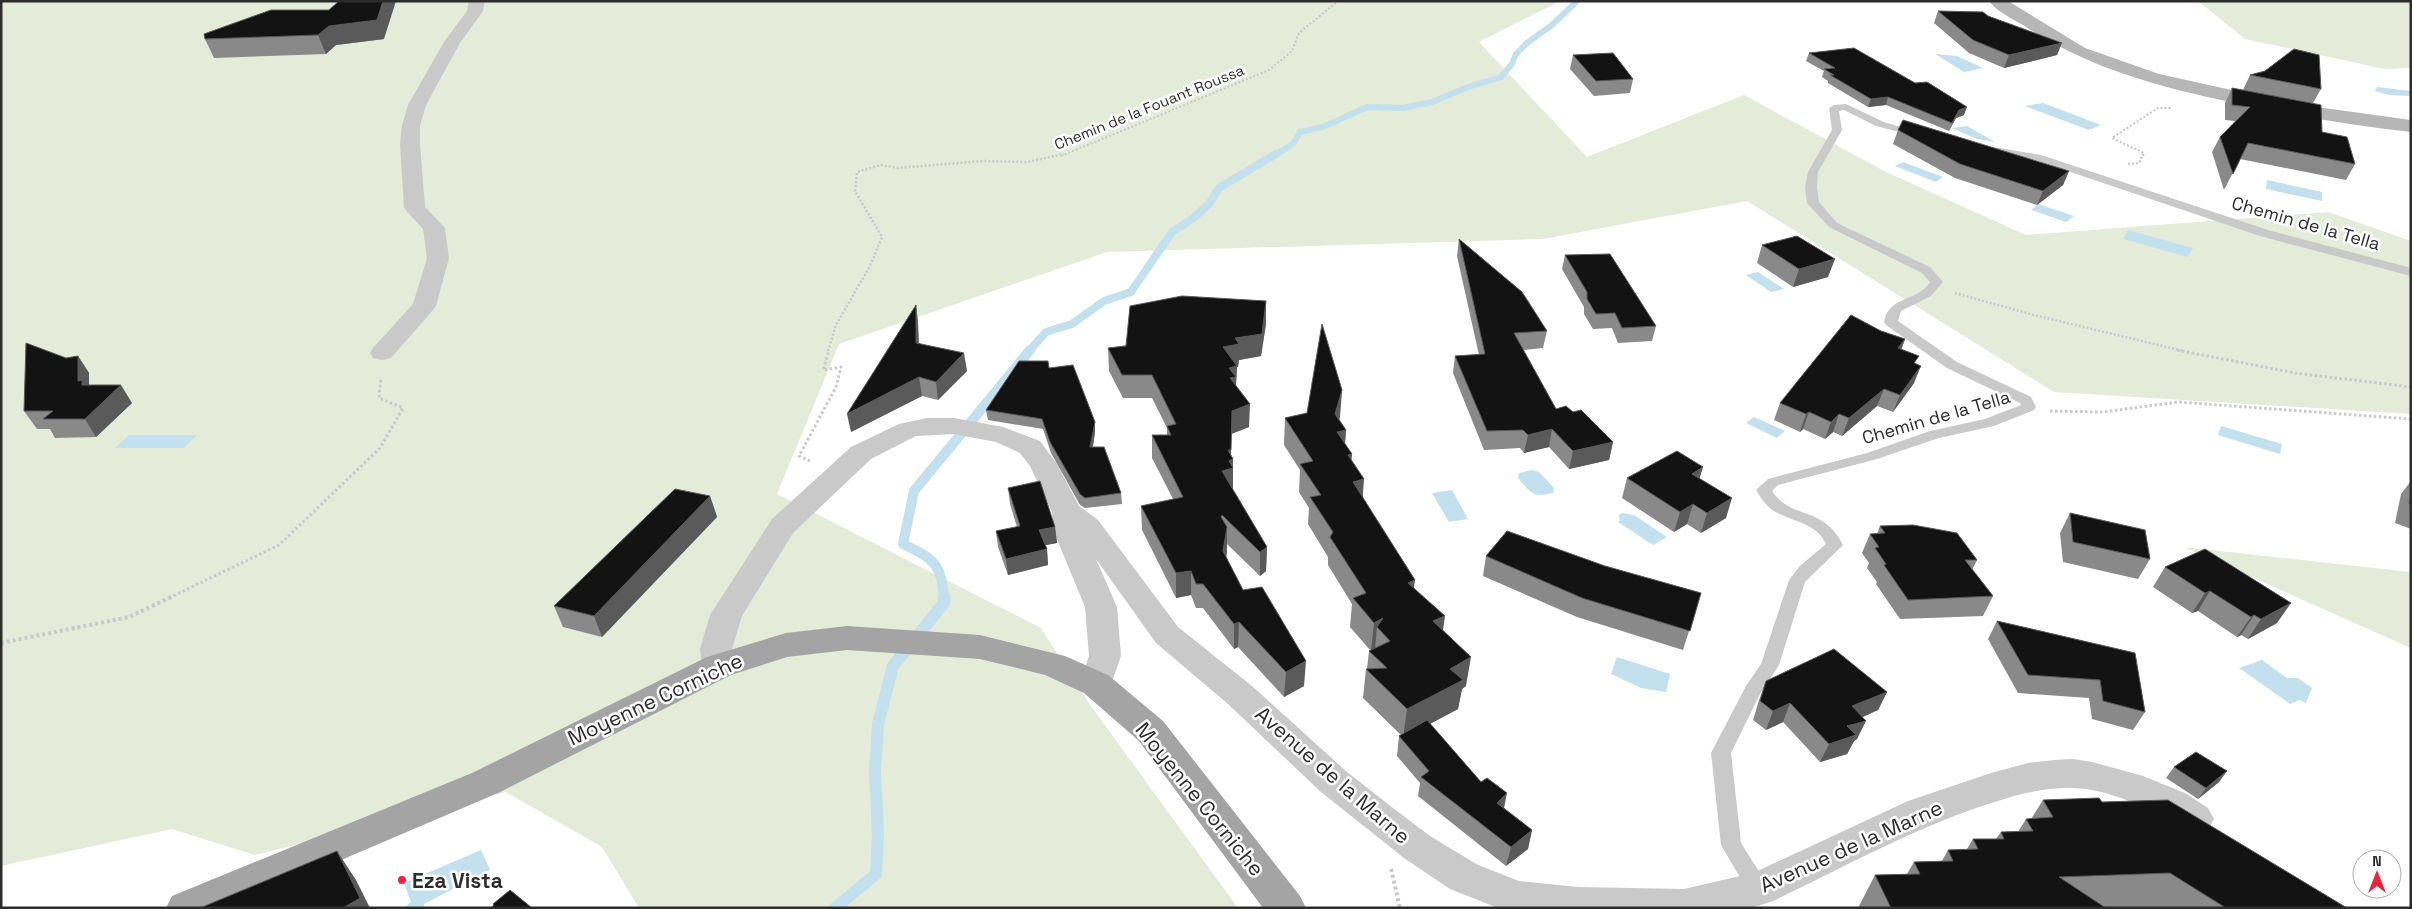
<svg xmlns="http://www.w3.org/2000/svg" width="2412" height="909" font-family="'Space Grotesk',sans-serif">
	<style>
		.green { fill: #e4ebd8 }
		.water { fill: #c2e0ed }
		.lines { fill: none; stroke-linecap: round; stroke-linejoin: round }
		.stream-far3 { stroke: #c2e0ed; stroke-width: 6 }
		.stream-far2 { stroke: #c2e0ed; stroke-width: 8 }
		.stream-far1 { stroke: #c2e0ed; stroke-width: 10 }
		.stream { stroke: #c2e0ed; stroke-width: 12 }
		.path-far3 { stroke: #c9c9c9; stroke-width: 2; stroke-dasharray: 2 2; stroke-linecap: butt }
		.path-far2 { stroke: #c9c9c9; stroke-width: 2.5; stroke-dasharray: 2 2; stroke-linecap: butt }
		.path-far1 { stroke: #c9c9c9; stroke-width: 3; stroke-dasharray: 2.5 2.5; stroke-linecap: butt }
		.path { stroke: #c9c9c9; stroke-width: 4; stroke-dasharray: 3 3; stroke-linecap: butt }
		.lane { fill: #c9c9c9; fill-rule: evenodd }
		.street { fill: #c9c9c9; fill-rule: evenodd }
		.secondary { fill: #b6b6b6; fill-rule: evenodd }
		.primary { fill: #a4a4a4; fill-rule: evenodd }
		.wall { fill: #898989 }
		.shaded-wall { fill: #5a5a5a }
		.building { fill: #131313; stroke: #5a5a5a }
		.poi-dot { fill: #f21f3f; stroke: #fff; stroke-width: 2 }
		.labels { text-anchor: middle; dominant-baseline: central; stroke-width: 5; stroke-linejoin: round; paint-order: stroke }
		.far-street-label { font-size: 15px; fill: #2c2c2c; stroke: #fff }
		.street-label { font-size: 18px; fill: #2c2c2c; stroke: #fff }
		.near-street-label { font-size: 21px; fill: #2c2c2c; stroke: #fff }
		.near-poi-label { font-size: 21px; font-weight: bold; fill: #2c2c2c; stroke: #fff; text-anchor: start }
	</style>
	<rect width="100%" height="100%" fill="#fff"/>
	<!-- green -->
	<g class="green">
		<polygon points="1,1 1561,1 1479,42 1587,157 1744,95 1886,172 2026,235 2328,212 2411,241 2411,414 2054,392 1747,201 1543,239 1107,252 839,344 777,494 1041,628 1088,702 1238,908 639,908 602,847 506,792 255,855 172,829 1,866"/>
		<polygon points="2198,1 2411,1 2411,68 2385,69 2245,39"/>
		<polygon points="2184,547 2411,572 2411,648"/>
	</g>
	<!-- water -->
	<g class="water">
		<polygon points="1935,54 1957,56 1983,68 1964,72"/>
		<polygon points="2377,87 2410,91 2411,96 2389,95 2375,91"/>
		<polygon points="2043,103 2101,125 2089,130 2025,106"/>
		<polygon points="1967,126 1995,142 1977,139 1952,128"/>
		<polygon points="1903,162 1943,177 1936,182 1895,166"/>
		<polygon points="2267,180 2322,192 2322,201 2266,189"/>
		<polygon points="2038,204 2074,216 2066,222 2031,210"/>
		<polygon points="2128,230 2193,248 2188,257 2123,239"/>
		<polygon points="1758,272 1784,289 1771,292 1746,275"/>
		<polygon points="1754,417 1785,431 1777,438 1746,423"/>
		<polygon points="2221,426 2282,444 2280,454 2218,435"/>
		<polygon points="129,435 197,435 184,448 115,448"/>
		<path d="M 1532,470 L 1539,472 L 1554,488 L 1553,493 C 1532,498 1531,493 1518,478 L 1519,473 Z"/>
		<polygon points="1452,490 1468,519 1449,522 1432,493"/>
		<polygon points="1622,513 1634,515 1667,537 1653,545 1618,522 1620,520 1618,516"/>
		<polygon points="1617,657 1670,674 1666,692 1641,688 1611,674"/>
		<polygon points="2262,660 2287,678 2298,678 2312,688 2306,703 2300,700 2290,704 2239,668"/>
		<polygon points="481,850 490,870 424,904 424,908 404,908 411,902 404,883"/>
	</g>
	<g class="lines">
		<!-- stream-far3 -->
		<polyline class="stream-far3" points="1274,156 1293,144 1300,132 1323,127 1367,107 1403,108 1432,102 1468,87 1501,77 1512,64 1516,54 1527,43 1552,25 1577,1"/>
		<!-- stream-far2 -->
		<polyline class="stream-far2" points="1029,351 1046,332 1072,324 1104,301 1131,292 1172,232 1192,219 1209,204 1219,188 1276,154"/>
		<!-- stream-far1 -->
		<path class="stream-far1" d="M 944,598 C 942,563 932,558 903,544 L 914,491 L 1030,350"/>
		<!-- stream -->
		<polyline class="stream" points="835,908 876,874 878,835 875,771 878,724 893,666 944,603 944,597"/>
		<!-- path-far3 -->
		<g class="path-far3">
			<polyline points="1061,156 1269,70 1292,51 1299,33 1338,1"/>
			<polyline points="2143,156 2144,153 2112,138 2158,108 2171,108"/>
		</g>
		<!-- path-far2 -->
		<g class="path-far2">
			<polyline points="2128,164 2139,163 2143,154"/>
			<polyline points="1955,293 2030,314 2183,351"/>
			<polyline points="828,351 836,325 870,266 882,237 855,191 857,172 881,165 898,168 982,161 1028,162 1064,154"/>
		</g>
		<!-- path-far1 -->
		<g class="path-far1">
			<polyline points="2177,350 2295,373 2411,387"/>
			<polyline points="2050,411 2103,412 2178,402 2411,419"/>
			<polyline points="810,461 799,456 836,387 841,367 823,370 829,350"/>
			<polyline points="169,598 279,545 380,448 403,408 379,398 381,377"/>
		</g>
		<!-- path -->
		<g class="path">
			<polyline points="1,643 129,617 171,597"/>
			<polyline points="1391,869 1400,908"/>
		</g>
		<!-- lane -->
		<g class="lane">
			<path d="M 1846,104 L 1884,122 L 1924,134 L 1919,137 L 1876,126 L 1844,110 L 1839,111 L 1842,130 L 1818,172 L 1817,187 L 1819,202 L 1837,223 L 1930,267 L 1943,282 L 1931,296 L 1901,311 L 1898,321 L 1957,362 L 2031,397 L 2036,407 L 2034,410 L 1994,426 L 1939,438 L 1877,459 L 1778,485 L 1772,491 C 1791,520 1823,505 1843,545 L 1805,582 L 1779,665 L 1760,694 L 1731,753 L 1741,843 L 1770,889 L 1767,896 L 1759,898 L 1751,896 L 1721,845 L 1711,753 L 1746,686 L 1761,664 L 1789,580 L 1800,566 L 1826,544 C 1816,522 1792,522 1774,511 C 1766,506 1761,498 1756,490 L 1768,479 L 1867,453 L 1930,431 L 1985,419 L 2021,405 L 2020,403 L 1947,368 L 1886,325 L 1884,322 C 1889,295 1918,302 1930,282 L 1922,273 L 1829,227 L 1807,203 L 1805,187 L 1808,172 L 1832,130 L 1829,108 L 1834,105 Z"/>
			<polygon points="1993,147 2041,155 2268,230 2411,268 2411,276 2260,236 2035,160 1989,152 1989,148"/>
		</g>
		<!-- street -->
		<g class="street">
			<polygon points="469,1 485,1 483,11 460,43 426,105 420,126 420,144 425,207 445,228 449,258 436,306 432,311 391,358 382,360 373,358 370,353 373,348 413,304 427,258 423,229 404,208 400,144 402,126 408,105 444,42 467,11"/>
			<path d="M 927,418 L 954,418 L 1003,427 L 1040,441 L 1057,464 L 1079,506 L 1098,520 L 1178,627 L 1252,686 L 1347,772 L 1393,808 L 1430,836 L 1478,865 L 1519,881 L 1578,887 L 1684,889 L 1753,873 L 1908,801 L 1991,773 L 2028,763 L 2054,760 L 2073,759 L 2092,762 L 2143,776 L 2185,793 L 2208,808 L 2214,819 L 2208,830 C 2204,831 2198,834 2194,834 C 2180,832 2169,820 2158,814 C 2132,801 2100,788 2071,788 C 2039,787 2006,798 1976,808 C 1905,833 1840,869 1773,901 L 1751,908 L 1498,908 L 1450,889 L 1404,858 L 1321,792 L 1228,704 L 1156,643 L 1096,559 L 1117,607 L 1121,656 L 1108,693 L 1096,697 L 1084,693 L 1079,684 L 1089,656 L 1085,607 L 1054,532 L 1052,512 L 1030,466 L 1020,453 L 996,442 L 954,434 L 916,436 L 871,459 L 793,533 L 742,616 L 732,649 L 736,666 L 731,675 L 719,678 L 707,675 L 702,666 L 700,649 L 710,615 L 772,519 L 851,447 L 899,424 Z"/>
		</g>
		<!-- secondary -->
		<path class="secondary" d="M 1989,1 L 2008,1 L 2085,48 L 2159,74 L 2295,104 L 2411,120 L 2411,132 C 2357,126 2303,117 2250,106 C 2170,90 2092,71 2023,25 C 2013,19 1996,11 1989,1 Z"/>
		<!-- primary -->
		<polygon class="primary" points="847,626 980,635 1065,656 1108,675 1163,721 1300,896 1306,908 1263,908 1139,741 1084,693 1045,675 980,659 847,650 787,657 731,675 498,793 229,908 166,908 172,896 472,773 707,657 786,633"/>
	</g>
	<!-- wall -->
	<g class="wall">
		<polygon points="329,10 384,39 336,45 326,54 214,58 205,39"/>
		<polygon points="1938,11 1988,16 2057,55 2004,68 1969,53 1934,23"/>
		<polygon points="1809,53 1964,115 1956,118 1949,131 1886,105 1868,107 1828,83 1828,81 1822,77 1824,71 1806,61"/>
		<polygon points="1573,55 1633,79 1630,93 1594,96 1570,69"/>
		<polygon points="2250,75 2321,89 2313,103 2322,132 2355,164 2346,180 2240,159 2224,190 2212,152 2220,137 2235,121 2225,120 2225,103 2232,88 2243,90"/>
		<polygon points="1898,130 2069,171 2063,185 2037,205 1955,178 1893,144"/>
		<polygon points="1459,239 1547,331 1543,348 1523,350 1556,409 1573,412 1613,442 1609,460 1569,469 1549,447 1524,453 1520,448 1484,450 1453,373 1455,356 1479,355 1457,256"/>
		<polygon points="1762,245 1828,277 1793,287 1757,263"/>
		<polygon points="1565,255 1656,326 1652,341 1618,343 1612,328 1593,329 1584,314 1584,307 1562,269"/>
		<polygon points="916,305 918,323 919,343 967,371 938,400 922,396 851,432"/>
		<polygon points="1266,324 1261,356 1239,360 1238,367 1237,367 1236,386 1249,427 1231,434 1231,455 1233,459 1233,490 1267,547 1266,571 1260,576 1227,544 1226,557 1243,590 1304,686 1284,697 1238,647 1234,649 1203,608 1196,608 1191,595 1176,598 1142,530 1141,506 1173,499 1152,458 1152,435 1167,435 1167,428 1152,398 1123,398 1109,371 1108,348"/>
		<polygon points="1881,331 1905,339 1901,350 1916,364 1914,383 1893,412 1877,406 1842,436 1833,432 1825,439 1803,429 1800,432 1774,420 1780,403"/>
		<polygon points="78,356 89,373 89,385 132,403 96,437 55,438 50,429 37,429 24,411 66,358"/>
		<polygon points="1049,368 1095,432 1093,447 1121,493 1122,504 1085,508 1080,505 1051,453 1043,429 988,420 986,410"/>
		<polygon points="1342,390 1339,419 1346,430 1345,444 1352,454 1351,460 1363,497 1414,588 1443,630 1466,686 1462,689 1458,709 1430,724 1504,808 1532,830 1528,849 1506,866 1418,796 1420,783 1397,756 1399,736 1401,735 1363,698 1366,669 1367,669 1369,651 1370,650 1350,627 1352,604 1328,565 1328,557 1308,524 1309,508 1299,492 1300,470 1284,445 1285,418 1307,413"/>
		<polygon points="1627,478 1699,478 1726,518 1701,533 1687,524 1674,532 1622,498"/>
		<polygon points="2411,481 2411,529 2395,523 2401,494"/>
		<polygon points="1008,488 1055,527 1057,543 1045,545 1047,549 1048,565 1008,575 998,547 996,531 1017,527 1010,504"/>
		<polygon points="710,496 717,517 602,637 563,627 554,606"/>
		<polygon points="2070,513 2150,559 2138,579 2063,562 2060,533"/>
		<polygon points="1880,526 1977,560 1972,570 1993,596 1983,616 1900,619 1876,584 1877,582 1867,568 1869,563 1862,553 1870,534 1877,534"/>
		<polygon points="1486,556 1605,566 1701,593 1683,650 1577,617 1483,576"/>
		<polygon points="2165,567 2277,623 2248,639 2241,635 2237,637 2198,611 2192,613 2153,587"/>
		<polygon points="1997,621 2135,653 2145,712 2133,730 2092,719 2089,698 2018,693 1988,639"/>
		<polygon points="1766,681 1887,692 1878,710 1863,717 1857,739 1854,741 1847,754 1820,762 1783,722 1766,730 1753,720 1759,700"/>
		<polygon points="2174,767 2219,782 2198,799 2166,778"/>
		<polygon points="2043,800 2102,802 2347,908 2146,908 2144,907 2125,908 1858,908 1875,875 1907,874 1914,862 1942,861 1948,850 1967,849 1973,839 1996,839 2001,832 2018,832 2026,819 2031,819"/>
	</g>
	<!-- shaded-wall -->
	<g class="shaded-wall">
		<polygon points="383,1 396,1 384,39 336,45 326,54 318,35 329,26"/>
		<polygon points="2062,43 2057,55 2004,68 2009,55"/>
		<polygon points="1888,97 1886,105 1868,107 1871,99"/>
		<polygon points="1967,107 1964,115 1956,118 1949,131 1959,110"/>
		<polygon points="2069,171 2063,185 2037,205 2043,191"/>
		<polygon points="1835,259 1828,277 1793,287 1799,269"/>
		<polygon points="1266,301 1266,324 1261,356 1239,360 1238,367 1237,367 1235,400 1223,347 1235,338"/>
		<polygon points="916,305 918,323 919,361 916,343"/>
		<polygon points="1905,339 1899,356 1898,348"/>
		<polygon points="964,353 967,371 938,400 936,382"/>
		<polygon points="78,356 89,373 89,391 78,381"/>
		<polygon points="1921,366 1914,383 1893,412 1900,395"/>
		<polygon points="919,377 922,396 851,432 847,414"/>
		<polygon points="121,385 132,403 96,437 85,419"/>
		<polygon points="1884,389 1877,406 1842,436 1849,418"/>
		<polygon points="1342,390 1340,417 1333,441 1335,414"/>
		<polygon points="1250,404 1249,427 1231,434 1231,460 1233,459 1233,492 1222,471 1232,411"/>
		<polygon points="1809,412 1803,429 1800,432 1806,414"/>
		<polygon points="1839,414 1833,432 1825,439 1831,422"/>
		<polygon points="1095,422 1095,432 1091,457 1090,447"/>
		<polygon points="1552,429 1549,447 1524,453 1528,435"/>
		<polygon points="1346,430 1344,457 1337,432"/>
		<polygon points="1613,442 1609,460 1569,469 1573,451"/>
		<polygon points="1352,454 1350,481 1348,455"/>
		<polygon points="1703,467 1697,487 1692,474"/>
		<polygon points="1364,479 1362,507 1353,482"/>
		<polygon points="710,496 717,517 602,637 594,616"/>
		<polygon points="1732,498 1726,518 1701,533 1707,513"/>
		<polygon points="1693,504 1687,524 1674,532 1680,512"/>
		<polygon points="1055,527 1057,543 1041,546 1039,530"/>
		<polygon points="1227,527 1227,552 1223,575 1223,551"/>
		<polygon points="1267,547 1266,571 1260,576 1260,552"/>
		<polygon points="1047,549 1048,565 1008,575 1006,559"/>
		<polygon points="1191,571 1191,595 1176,598 1176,573"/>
		<polygon points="1415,580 1411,609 1408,583"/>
		<polygon points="2210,591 2198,611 2192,613 2205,593"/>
		<polygon points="2291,603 2277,623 2248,639 2261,619"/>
		<polygon points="2254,615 2241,635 2237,637 2251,617"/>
		<polygon points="1445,616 1441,644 1433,621"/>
		<polygon points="1383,618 1377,627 1375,649 1371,651 1374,623"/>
		<polygon points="1239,622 1238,647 1234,649 1234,624"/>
		<polygon points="1471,657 1466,686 1462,689 1458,709 1403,738 1407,709 1450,669"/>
		<polygon points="1306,661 1304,686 1284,697 1286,672"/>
		<polygon points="1887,692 1878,710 1844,725 1852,706"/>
		<polygon points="1790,703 1783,722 1766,730 1773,711"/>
		<polygon points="1866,721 1857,739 1854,741 1847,754 1820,762 1829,744 1847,726"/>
		<polygon points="2227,771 2219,782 2198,799 2206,788"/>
		<polygon points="1507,793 1503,813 1497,803"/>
		<polygon points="1532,830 1528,849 1506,866 1511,847"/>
		<polygon points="337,851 356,880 370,908 343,908"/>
	</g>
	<!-- building -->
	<g class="building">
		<polygon points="339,1 383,1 377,20 329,26 318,35 205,39 204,34 271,10 329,10"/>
		<polygon points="1938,11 1983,12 1988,16 2062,43 2009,55 1973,40"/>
		<polygon points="1854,48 1915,83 1927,82 1967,107 1959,110 1952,123 1888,97 1871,99 1830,75 1834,75 1824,69 1835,68 1809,53"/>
		<polygon points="2294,49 2319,55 2321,89 2250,75 2265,71"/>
		<polygon points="1613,53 1633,79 1596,81 1573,55"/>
		<polygon points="2232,88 2321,105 2322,132 2347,137 2355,164 2248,143 2233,174 2220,137 2250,107 2232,105"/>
		<polygon points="1903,120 2069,171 2043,191 1960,164 1898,130"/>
		<polygon points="1797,236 1835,259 1799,269 1762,245"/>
		<polygon points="1459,239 1522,292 1547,331 1514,333 1556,409 1566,406 1573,412 1581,410 1613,442 1573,451 1552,429 1528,435 1523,430 1487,431 1455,356 1485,354"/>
		<polygon points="1610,254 1656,326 1622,328 1615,313 1596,314 1587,299 1587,292 1565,255"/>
		<polygon points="1182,296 1266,301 1262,334 1235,338 1239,344 1223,347 1237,366 1229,368 1236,377 1230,378 1250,404 1232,411 1231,450 1228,450 1233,459 1229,461 1233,468 1222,471 1267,547 1260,552 1222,515 1221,517 1227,527 1223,551 1243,590 1262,587 1306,661 1286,672 1239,622 1234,624 1203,584 1196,584 1191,571 1176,573 1141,506 1183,497 1152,435 1171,435 1167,426 1176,424 1152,375 1122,375 1108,348 1126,346 1130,306"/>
		<polygon points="916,305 916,343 964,353 936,382 919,377 847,414"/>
		<polygon points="1851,315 1881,331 1905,339 1898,348 1919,356 1914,363 1921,366 1900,395 1884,389 1849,418 1839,414 1831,422 1809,412 1806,414 1780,403"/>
		<polygon points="1322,324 1342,390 1335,414 1346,430 1337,432 1352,454 1348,455 1364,479 1353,482 1415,580 1408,583 1445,616 1433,621 1471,657 1450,669 1463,680 1407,709 1366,669 1387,668 1369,651 1390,641 1377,627 1383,618 1374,623 1353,598 1366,593 1330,537 1333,532 1310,497 1321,495 1300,464 1313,461 1285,418 1307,413"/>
		<polygon points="26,343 66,358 78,356 78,381 82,380 82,385 121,385 85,419 43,419 53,411 24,411"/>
		<polygon points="1019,361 1048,361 1049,368 1073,365 1095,422 1090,447 1104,447 1121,493 1085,498 1080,494 1050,442 1042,419 986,410"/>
		<polygon points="1677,451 1703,467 1692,474 1732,498 1707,513 1693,504 1680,512 1627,478"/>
		<polygon points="1040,481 1055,527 1039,530 1047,549 1006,559 996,531 1020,526 1008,488"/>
		<polygon points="675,489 710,496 594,616 554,606"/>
		<polygon points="2411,495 2411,504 2409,504"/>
		<polygon points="2070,513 2145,530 2150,559 2073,542"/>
		<polygon points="1913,525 1957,533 1977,560 1965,560 1993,596 1908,600 1884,565 1886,564 1875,548 1879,547 1870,534 1885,533 1880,526"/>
		<polygon points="1507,531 1605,566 1701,593 1690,631 1582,598 1486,556"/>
		<polygon points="2205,549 2291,603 2261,619 2254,615 2251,617 2210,591 2205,593 2165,567"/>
		<polygon points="1997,621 2135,653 2145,712 2103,701 2100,680 2028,675"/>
		<polygon points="1834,649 1887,692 1852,706 1866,721 1847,726 1856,735 1829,744 1790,703 1773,711 1760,701 1766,681"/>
		<polygon points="1427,720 1481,782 1487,778 1507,793 1497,803 1532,830 1511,847 1421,777 1429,771 1399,736"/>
		<polygon points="2196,752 2227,771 2206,788 2174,767"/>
		<polygon points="2099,798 2102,802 2168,800 2347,908 2226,908 2170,873 2059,877 2106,908 1891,908 1875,875 1920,874 1914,862 1953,861 1948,850 1978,849 1973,839 2004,839 2001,832 2033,831 2026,819 2053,817 2043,800"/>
		<polygon points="337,851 360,898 343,908 200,908"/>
		<polygon points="510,890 532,908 491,908 494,905 493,904"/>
	</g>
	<!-- markers -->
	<circle class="poi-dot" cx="402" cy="880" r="5"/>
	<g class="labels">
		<!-- far-street labels -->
		<g class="far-street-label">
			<text transform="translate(1149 107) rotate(-22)">Chemin de la Fouant Roussa</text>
		</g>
		<!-- street labels -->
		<g class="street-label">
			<text transform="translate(2306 223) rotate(16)">Chemin de la Tella</text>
			<text transform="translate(1936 417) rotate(-16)">Chemin de la Tella</text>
		</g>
		<!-- near-street labels -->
		<g class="near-street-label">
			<text transform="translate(655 699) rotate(-25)">Moyenne Corniche</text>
			<text transform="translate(1333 775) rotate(41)">Avenue de la Marne</text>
			<text transform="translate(1200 799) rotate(51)">Moyenne Corniche</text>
			<text transform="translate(1851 846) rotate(-24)">Avenue de la Marne</text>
		</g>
		<!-- near-poi labels -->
		<g class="near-poi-label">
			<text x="412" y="880">Eza Vista</text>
		</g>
	</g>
	<!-- border -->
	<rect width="2412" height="909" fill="none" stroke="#2c2c2c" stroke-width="5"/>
	<!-- north arrow -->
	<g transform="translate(2377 874)"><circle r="24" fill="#ffffff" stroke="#ababab"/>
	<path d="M0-4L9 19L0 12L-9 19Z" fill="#f21f3f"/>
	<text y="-8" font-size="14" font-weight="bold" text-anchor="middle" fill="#2c2c2c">N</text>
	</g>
</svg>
